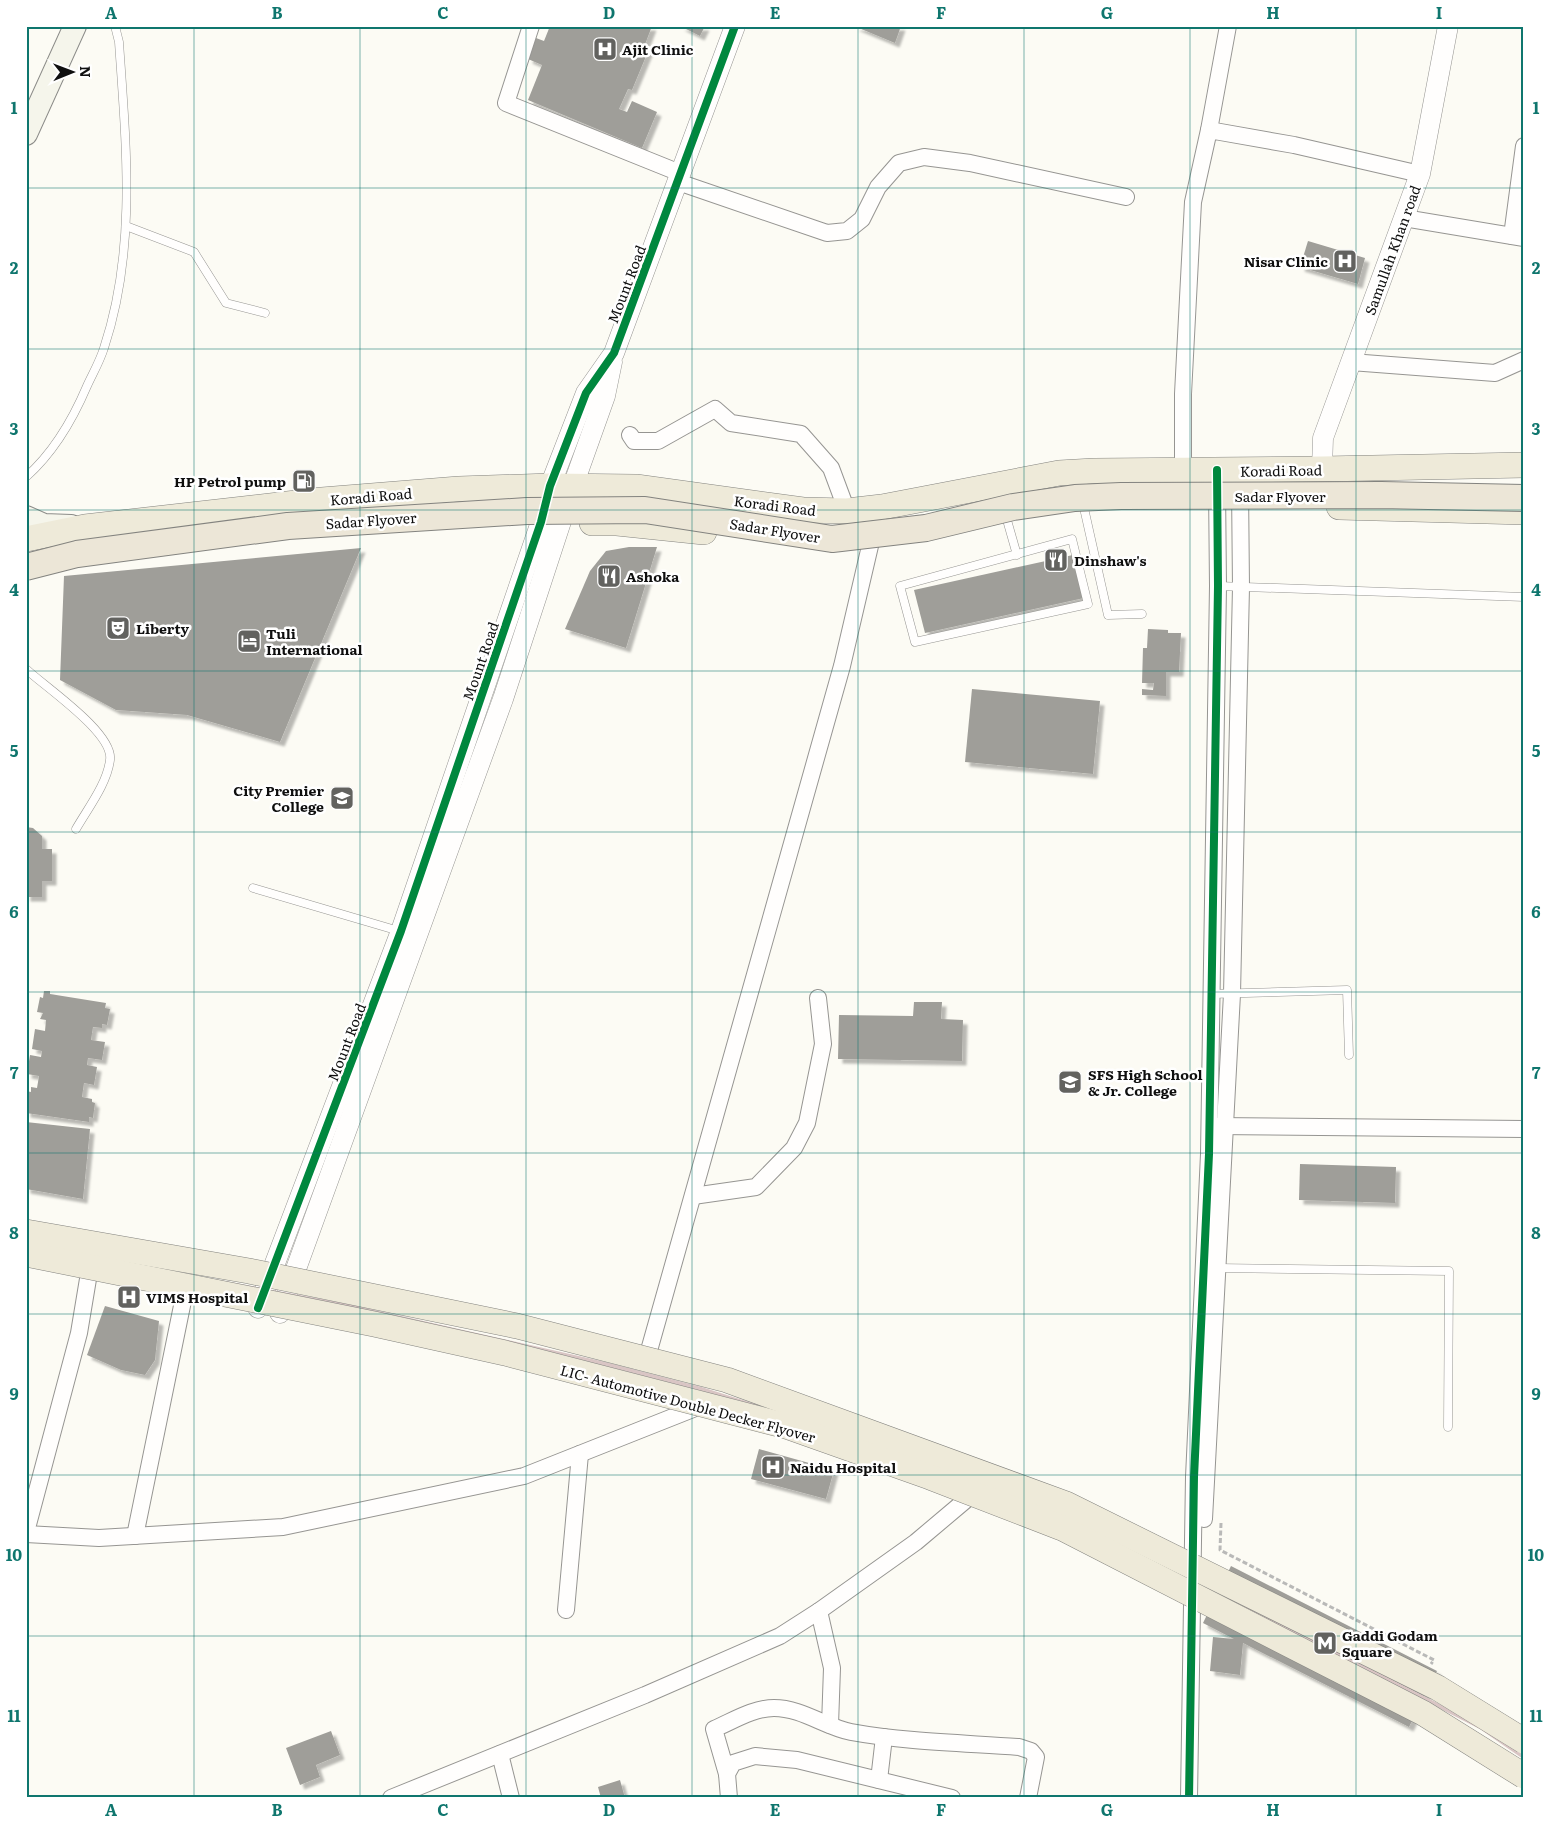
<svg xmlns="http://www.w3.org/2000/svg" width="1550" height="1824" font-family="Literata,serif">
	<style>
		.building { fill: #9f9e99; filter: url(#shadow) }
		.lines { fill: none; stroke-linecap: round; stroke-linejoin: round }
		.service-casing { stroke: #969592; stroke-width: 9 }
		.minor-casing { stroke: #969592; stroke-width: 18 }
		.tertiary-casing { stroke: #969592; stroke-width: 21 }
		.secondary-casing { stroke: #8c8c89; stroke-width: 24 }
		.primary-casing { stroke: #83837f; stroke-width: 26 }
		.path { stroke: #b9b9b8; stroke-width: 3; stroke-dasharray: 5 2.5; stroke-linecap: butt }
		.service { stroke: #fffefd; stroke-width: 8 }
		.minor { stroke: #fffefd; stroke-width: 16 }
		.tertiary { stroke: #fffefd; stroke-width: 20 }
		.secondary { stroke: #f5f5eb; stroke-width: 22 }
		.primary { stroke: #eeead9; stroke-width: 25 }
		.rail { stroke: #d9c5c4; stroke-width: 4 }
		.primary-bridge-casing { stroke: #83837f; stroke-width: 26; stroke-linecap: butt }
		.trunk-bridge-casing { stroke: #83837f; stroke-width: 28; stroke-linecap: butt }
		.primary-bridge { stroke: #eeead9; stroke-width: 25 }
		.trunk-bridge { stroke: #ece6d7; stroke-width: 26 }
		.cycleway-casing { stroke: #fff; stroke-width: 11 }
		.cycleway { stroke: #00873e; stroke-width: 8 }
		.grid { fill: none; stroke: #0f766e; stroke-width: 1; stroke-opacity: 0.55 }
		.labels { text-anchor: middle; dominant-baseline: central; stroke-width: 5; stroke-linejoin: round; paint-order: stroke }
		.poi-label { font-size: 14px; font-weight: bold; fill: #0f0f0f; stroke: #fff; text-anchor: start }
		.street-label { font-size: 14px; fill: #0f0f0f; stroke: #fff }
		.neatline { fill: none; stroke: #0f766e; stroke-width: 2 }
		.grid-label { font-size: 16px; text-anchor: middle; font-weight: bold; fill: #0f766e }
	</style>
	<defs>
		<filter id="shadow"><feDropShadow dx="4.5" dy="4.5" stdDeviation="1" flood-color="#0004"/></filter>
	</defs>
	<rect width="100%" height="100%" fill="#fcfbf4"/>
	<!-- building -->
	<g class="building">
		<polygon points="550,26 652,26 644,47 649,49 632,90 628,89 619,109 627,112 632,101 657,112 642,148 528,100 542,65 528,59 536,38 544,41"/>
		<polygon points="680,26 705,26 700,36"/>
		<polygon points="854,26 901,26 895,43"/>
		<polygon points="1308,241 1365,258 1358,284 1300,267"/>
		<polygon points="629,547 657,547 626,648 565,629 590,571 606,551"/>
		<polygon points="361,548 280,742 187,715 116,710 60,680 64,576"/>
		<polygon points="1073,555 1084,598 925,633 914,590"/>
		<polygon points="1148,629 1168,630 1168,633 1181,633 1179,672 1166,672 1166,696 1142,695 1142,689 1153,690 1154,683 1142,683 1143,648 1147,648"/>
		<polygon points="972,689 1100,701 1093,774 965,762"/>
		<polygon points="26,827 33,828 42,836 42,849 52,849 52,881 42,881 42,897 26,897"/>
		<polygon points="44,991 50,991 50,994 106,1003 105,1008 110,1009 107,1025 102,1024 102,1028 93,1027 91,1040 105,1042 102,1060 88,1058 87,1065 97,1067 94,1085 84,1083 82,1097 92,1099 92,1102 95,1103 93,1118 89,1117 89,1122 26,1113 26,1091 31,1092 31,1087 37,1088 39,1076 27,1074 30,1055 41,1057 42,1051 32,1049 35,1029 45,1031 46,1020 40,1019 43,1013 37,1012 40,997 43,998"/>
		<polygon points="914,1002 942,1002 941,1019 963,1020 962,1061 838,1059 839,1015 913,1016"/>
		<polygon points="26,1122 90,1129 83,1199 26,1189"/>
		<polygon points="1300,1164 1396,1167 1395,1203 1299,1200"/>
		<polygon points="105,1306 159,1321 155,1360 145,1375 121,1370 87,1355"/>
		<polygon points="759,1449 834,1470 826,1499 751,1479"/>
		<polygon points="1231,1566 1437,1671 1409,1727 1243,1643 1240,1675 1210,1671 1213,1637 1234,1639 1203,1623"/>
		<polygon points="331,1731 340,1755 316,1765 320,1777 300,1785 286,1748"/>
		<polygon points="620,1780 625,1798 601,1798 598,1787"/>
	</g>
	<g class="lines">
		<!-- service casing -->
		<g class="service-casing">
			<g id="service">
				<polyline points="126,226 194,252 226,303 265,313"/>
				<path d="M 26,477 C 53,453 73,419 87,386 C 93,373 100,361 104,348 C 137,249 126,144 119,42 L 115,26"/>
				<polyline points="1084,508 1108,615 1142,614"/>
				<polyline points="1007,520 1017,555"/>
				<polygon points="1072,539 1088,604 915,642 900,586"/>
				<polyline points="1218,586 1524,597"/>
				<path d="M 26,669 C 45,687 114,733 110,760 C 107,784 88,808 76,829"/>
				<polyline points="253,888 399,931"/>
				<polyline points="1211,994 1347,990 1349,1055"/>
				<polyline points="1217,1268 1449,1271 1448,1427"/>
			</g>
		</g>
		<!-- minor casing -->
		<g class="minor-casing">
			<g id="minor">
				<polyline points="531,26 506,103 680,173"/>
				<polyline points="1209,130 1228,26"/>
				<polyline points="678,182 827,233 847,231 862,219 878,187 899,163 924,157 970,163 1126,197"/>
				<polyline points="1404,218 1524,238"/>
				<polyline points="1512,236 1524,146"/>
				<polyline points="1351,362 1495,373 1524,360"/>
				<polyline points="630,435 634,441 658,441 715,409 731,423 801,434 831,468 847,511"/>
				<polyline points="1183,469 1183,394 1193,202 1209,130 1294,145 1420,174"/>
				<polyline points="1214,1126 1524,1129"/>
				<polyline points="693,1196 756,1187 794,1148 807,1123 823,1044 818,998"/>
				<polyline points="648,1354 842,666 870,546"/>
				<polyline points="1204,1519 1232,994 1241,587 1240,487"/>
				<polyline points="26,1532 79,1333 89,1273"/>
				<polyline points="26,1534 99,1538 283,1527 524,1476 693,1409"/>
				<polyline points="135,1536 184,1296"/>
				<polyline points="566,1610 580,1454"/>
				<polyline points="819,1611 832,1668 830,1725"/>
				<polyline points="500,1754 511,1798"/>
				<path d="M 727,1774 L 714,1729 C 733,1721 753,1708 774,1708 C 802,1708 825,1727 851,1732 C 906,1742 963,1743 1019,1747 L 1031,1751 L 1036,1757 L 1028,1798"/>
				<polyline points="879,1780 884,1737"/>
				<polyline points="391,1798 645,1695 780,1636 819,1611 916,1542 967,1499 976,1486"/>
				<polyline points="729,1798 727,1774 733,1763 755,1756 797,1760 952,1798"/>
				<polyline points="1189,1798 1194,1477 1209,1154 1218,586 1217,487"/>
			</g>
		</g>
		<!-- tertiary casing -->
		<g class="tertiary-casing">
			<g id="tertiary">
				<polyline points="1322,469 1323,438 1420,174 1448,26"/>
				<polyline points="258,1308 401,931 541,522 550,486 586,393 614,353 735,26"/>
				<polyline points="280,1313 503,699 569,497 605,396 612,362"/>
			</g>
		</g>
		<!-- secondary casing -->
		<g class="secondary-casing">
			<g id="secondary">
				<polyline points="26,134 75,26"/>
				<polyline points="26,517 44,525 71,526"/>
			</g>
		</g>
		<!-- primary casing -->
		<g class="primary-casing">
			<g id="primary">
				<polyline points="1339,507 1524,512"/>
				<polyline points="592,523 617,523 704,532"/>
				<polyline points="26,539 85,527 322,500 459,489 550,486 636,487 803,510 847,511 882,507 1059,473 1094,471 1322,469 1524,465"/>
			</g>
		</g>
		<!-- path -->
		<polyline class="path" points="1221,1523 1220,1550 1434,1660 1431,1664"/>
		<!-- service -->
		<use href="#service" class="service"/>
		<!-- minor -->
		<use href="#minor" class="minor"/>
		<!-- tertiary -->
		<use href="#tertiary" class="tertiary"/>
		<!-- secondary -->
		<use href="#secondary" class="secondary"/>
		<!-- primary -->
		<use href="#primary" class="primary"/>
		<!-- rail -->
		<g class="rail">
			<polyline points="26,1235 351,1295 607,1354 704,1379 819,1415 938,1457 1057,1506 1210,1577 1488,1719 1524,1744"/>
			<polyline points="26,1246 348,1306 605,1364 701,1389 816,1425 934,1467 1053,1516 1206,1586 1482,1728 1524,1757"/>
		</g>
		<!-- primary-bridge casing -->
		<g class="primary-bridge-casing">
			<g id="primary-bridge">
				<polyline points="26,1232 249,1271 517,1326 727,1380 1066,1504 1438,1688 1524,1741"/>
				<polyline points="26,1254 374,1324 505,1353 786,1426 930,1477 1062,1528 1423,1713 1524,1776"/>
			</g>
		</g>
		<!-- trunk-bridge casing -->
		<g class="trunk-bridge-casing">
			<polyline id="trunk-bridge" points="26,567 77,554 288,526 527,511 645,510 832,539 926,528 1013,507 1075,498 1121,496 1381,495 1524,498"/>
		</g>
		<!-- primary-bridge -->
		<use href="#primary-bridge" class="primary-bridge"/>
		<!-- trunk-bridge -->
		<use href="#trunk-bridge" class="trunk-bridge"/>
		<!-- cycleway casing -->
		<g class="cycleway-casing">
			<g id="cycleway">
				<polyline points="258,1308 401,931 541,522 550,486 586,393 614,353 735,26"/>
				<polyline points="1189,1798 1194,1477 1209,1154 1218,586 1217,470"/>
			</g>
		</g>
		<!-- cycleway -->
		<use href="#cycleway" class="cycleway"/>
	</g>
	<!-- grid -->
	<path class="grid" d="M 194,26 L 194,1798M 360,26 L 360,1798M 526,26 L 526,1798M 692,26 L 692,1798M 858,26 L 858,1798M 1024,26 L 1024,1798M 1190,26 L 1190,1798M 1356,26 L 1356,1798M 26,188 L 1524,188M 26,349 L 1524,349M 26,510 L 1524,510M 26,671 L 1524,671M 26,832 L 1524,832M 26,992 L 1524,992M 26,1153 L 1524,1153M 26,1314 L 1524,1314M 26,1475 L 1524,1475M 26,1636 L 1524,1636"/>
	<!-- icons -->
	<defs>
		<g id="hospital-square" transform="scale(1.25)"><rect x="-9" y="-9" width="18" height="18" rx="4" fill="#62625f" stroke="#fff"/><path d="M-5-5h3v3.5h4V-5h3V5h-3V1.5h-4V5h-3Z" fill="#fff"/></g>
		<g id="fuel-square" transform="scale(1.25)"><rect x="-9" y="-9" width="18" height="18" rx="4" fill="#62625f" stroke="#fff"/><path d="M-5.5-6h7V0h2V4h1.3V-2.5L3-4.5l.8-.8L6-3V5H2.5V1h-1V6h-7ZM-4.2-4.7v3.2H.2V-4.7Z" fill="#fff"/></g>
		<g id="restaurant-square" transform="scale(1.25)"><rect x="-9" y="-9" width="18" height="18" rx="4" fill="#62625f" stroke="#fff"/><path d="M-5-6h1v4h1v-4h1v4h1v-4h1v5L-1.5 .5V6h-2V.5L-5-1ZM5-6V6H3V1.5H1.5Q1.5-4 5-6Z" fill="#fff"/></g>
		<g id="theatre-square" transform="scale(1.25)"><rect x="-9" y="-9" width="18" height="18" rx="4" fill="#62625f" stroke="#fff"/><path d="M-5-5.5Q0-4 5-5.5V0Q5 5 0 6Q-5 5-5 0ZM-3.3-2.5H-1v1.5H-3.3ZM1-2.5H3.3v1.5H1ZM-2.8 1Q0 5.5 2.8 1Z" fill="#fff"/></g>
		<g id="hotel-square" transform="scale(1.25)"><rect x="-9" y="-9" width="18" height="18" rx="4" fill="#62625f" stroke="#fff"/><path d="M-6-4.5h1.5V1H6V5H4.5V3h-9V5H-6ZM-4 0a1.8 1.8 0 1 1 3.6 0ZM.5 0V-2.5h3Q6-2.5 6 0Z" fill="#fff"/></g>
		<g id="university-square" transform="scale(1.25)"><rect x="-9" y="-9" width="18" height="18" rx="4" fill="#62625f" stroke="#fff"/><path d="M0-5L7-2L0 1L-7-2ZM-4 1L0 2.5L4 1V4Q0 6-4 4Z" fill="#fff"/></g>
		<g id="school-square" transform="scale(1.25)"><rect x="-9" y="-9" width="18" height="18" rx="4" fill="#62625f" stroke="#fff"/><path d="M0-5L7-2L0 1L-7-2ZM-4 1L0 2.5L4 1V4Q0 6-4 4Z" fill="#fff"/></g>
		<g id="metro-square" transform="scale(1.25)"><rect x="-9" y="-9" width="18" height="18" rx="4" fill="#62625f" stroke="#fff"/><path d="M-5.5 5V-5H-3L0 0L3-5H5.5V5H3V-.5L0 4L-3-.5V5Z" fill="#fff"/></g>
	</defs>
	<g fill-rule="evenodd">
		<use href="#hospital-square" x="605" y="49"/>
		<use href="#hospital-square" x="1345" y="261"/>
		<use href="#fuel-square" x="304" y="481"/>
		<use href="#restaurant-square" x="1056" y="560"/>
		<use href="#restaurant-square" x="609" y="576"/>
		<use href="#theatre-square" x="118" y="628"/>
		<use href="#hotel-square" x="249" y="641"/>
		<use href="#university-square" x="342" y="798"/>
		<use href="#school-square" x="1070" y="1082"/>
		<use href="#hospital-square" x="129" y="1297"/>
		<use href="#hospital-square" x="773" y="1467"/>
		<use href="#metro-square" x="1325" y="1643"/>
	</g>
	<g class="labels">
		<!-- poi labels -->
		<g class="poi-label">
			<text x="622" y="49">Ajit Clinic</text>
			<text x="1328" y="261" text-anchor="end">Nisar Clinic</text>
			<text x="286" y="481" text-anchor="end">HP Petrol pump</text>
			<text x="1074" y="560">Dinshaw's</text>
			<text x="626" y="576">Ashoka</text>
			<text x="136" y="628">Liberty</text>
			<text x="266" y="633">Tuli<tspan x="266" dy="16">International</tspan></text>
			<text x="324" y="790" text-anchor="end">City Premier<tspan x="324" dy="16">College</tspan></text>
			<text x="1088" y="1074">SFS High School<tspan x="1088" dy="16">&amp; Jr. College</tspan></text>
			<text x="146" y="1297">VIMS Hospital</text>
			<text x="790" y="1467">Naidu Hospital</text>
			<text x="1342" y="1635">Gaddi Godam<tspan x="1342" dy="16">Square</tspan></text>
		</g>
		<!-- street labels -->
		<g class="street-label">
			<text transform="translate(1392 250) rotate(-70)">Samullah Khan road</text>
			<text transform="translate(626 284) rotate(-69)">Mount Road</text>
			<text transform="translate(1281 470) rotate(-1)">Koradi Road</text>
			<text transform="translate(371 496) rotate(-5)">Koradi Road</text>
			<text x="1280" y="496">Sadar Flyover</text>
			<text transform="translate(775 505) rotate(7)">Koradi Road</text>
			<text transform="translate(371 520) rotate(-4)">Sadar Flyover</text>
			<text transform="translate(775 530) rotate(9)">Sadar Flyover</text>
			<text transform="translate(480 661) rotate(-71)">Mount Road</text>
			<text transform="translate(346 1042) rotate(-69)">Mount Road</text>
			<text transform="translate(688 1403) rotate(15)">LIC- Automotive Double Decker Flyover</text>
		</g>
	</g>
	<!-- border -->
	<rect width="1550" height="1824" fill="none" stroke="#ffffff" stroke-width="55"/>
	<!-- north arrow -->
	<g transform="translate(72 72) rotate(89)" stroke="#ffffff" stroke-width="4" paint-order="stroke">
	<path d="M0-4L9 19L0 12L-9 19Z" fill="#0f0f0f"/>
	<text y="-8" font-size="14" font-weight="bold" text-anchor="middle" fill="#0f0f0f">N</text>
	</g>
	<rect x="28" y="28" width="1494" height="1768" class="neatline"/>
	<g class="grid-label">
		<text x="111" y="19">A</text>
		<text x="277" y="19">B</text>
		<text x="443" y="19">C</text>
		<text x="609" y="19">D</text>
		<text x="775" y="19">E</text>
		<text x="941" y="19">F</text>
		<text x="1107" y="19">G</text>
		<text x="1273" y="19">H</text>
		<text x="1439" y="19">I</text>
		<text x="14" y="114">1</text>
		<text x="1536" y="114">1</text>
		<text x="14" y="274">2</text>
		<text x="1536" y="274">2</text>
		<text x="14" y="435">3</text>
		<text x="1536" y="435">3</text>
		<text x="14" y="596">4</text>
		<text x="1536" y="596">4</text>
		<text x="14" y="757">5</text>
		<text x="1536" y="757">5</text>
		<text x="14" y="918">6</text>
		<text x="1536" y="918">6</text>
		<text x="14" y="1079">7</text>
		<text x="1536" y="1079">7</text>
		<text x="14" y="1239">8</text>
		<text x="1536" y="1239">8</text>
		<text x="14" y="1400">9</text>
		<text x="1536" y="1400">9</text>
		<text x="14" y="1561">10</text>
		<text x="1536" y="1561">10</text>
		<text x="14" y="1722">11</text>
		<text x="1536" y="1722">11</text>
		<text x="111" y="1816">A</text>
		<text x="277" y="1816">B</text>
		<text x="443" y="1816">C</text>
		<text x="609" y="1816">D</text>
		<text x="775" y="1816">E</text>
		<text x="941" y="1816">F</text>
		<text x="1107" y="1816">G</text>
		<text x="1273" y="1816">H</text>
		<text x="1439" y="1816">I</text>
	</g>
</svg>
